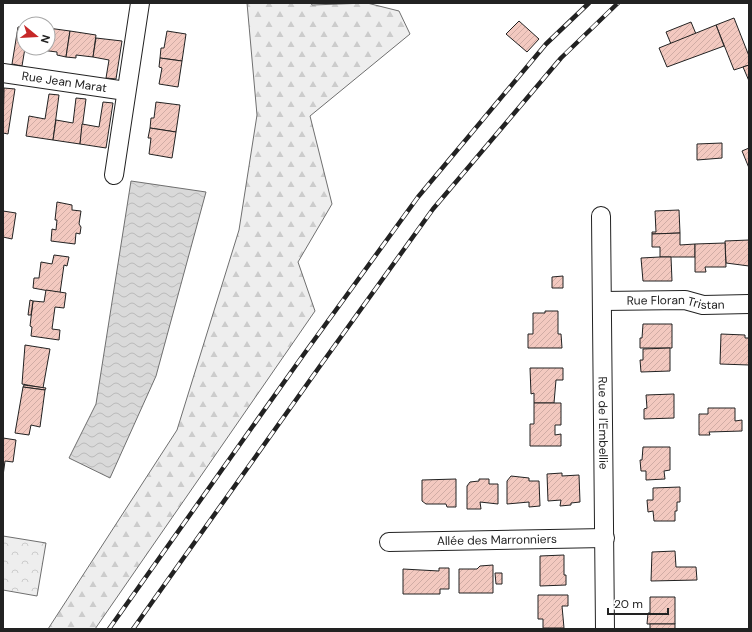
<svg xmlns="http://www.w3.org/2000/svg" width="752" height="632" font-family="'DM Sans',sans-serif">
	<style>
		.forest { fill: url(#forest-firs); stroke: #6f6f6f }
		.park { fill: url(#park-crowns); stroke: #6f6f6f }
		.water { fill: url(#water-waves); stroke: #6f6f6f }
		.building { fill: url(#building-hatch); stroke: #222 }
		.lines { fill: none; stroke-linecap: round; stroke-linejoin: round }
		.street-casing { stroke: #222; stroke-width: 20 }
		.street { stroke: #fff; stroke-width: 18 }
		.rail-casing { stroke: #222; stroke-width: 4.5 }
		.rail { stroke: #fff; stroke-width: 3; stroke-dasharray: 9; stroke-linecap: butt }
		.labels { text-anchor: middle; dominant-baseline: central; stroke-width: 3; stroke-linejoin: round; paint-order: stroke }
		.street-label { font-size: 12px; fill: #222; stroke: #fff }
	</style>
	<defs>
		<pattern id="forest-firs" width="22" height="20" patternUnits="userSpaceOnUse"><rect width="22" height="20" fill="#eee"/><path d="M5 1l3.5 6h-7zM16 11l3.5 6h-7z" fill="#ccc"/></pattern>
		<pattern id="park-crowns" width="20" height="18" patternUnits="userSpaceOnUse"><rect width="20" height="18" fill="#eee"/><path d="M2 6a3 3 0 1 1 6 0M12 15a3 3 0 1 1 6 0" fill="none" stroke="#ccc"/></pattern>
		<pattern id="water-waves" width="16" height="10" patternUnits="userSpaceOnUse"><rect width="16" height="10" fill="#d9d9d9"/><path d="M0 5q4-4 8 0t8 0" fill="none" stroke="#bababa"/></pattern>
		<pattern id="building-hatch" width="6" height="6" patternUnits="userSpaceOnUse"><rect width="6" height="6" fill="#f3c9c0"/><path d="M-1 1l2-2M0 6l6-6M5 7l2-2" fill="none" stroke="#d0aca5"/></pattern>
	</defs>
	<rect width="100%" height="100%" fill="#fff"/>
	<!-- forest -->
	<polygon class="forest" points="247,3 311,3 312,5 367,3 399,11 410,34 310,116 332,204 298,262 315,311 95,629 48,629 177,430 239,230 257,115"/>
	<!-- park -->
	<polygon class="park" points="3,536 46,543 37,596 3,590"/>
	<!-- water -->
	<polygon class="water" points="131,181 206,192 156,376 110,478 69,458 96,404"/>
	<!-- building -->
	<g class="building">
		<polygon points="734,18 749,56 749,65 734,70 716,25"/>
		<polygon points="519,21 539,39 527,52 506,34"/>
		<polygon points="691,22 696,34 671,44 666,32"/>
		<polygon points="716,25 724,46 667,67 659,48"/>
		<polygon points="18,27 24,27 25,48 22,66 12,64"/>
		<polygon points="48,28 70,31 66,57 57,55 57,52 41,50 41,48 48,48"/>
		<polygon points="70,31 96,35 93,57 76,55 76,58 66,57"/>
		<polygon points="167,31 186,34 182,61 160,58 161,48 164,48"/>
		<polygon points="96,38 122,41 116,79 106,78 109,60 93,57"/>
		<polygon points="160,58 182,61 178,87 159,84 162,68 159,67"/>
		<polygon points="749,65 749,81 743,67"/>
		<polygon points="4,88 15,89 8,134 3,133"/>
		<polygon points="49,94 59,95 53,140 26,136 29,116 45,119"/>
		<polygon points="76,98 86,99 80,144 53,140 56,120 73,123"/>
		<polygon points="103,102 113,103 106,148 80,144 82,124 99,127"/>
		<polygon points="156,102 180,105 176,132 150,128 151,118 154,118"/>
		<polygon points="150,128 176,132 172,158 149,154 151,138 148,138"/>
		<polygon points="722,143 722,158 697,160 697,144"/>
		<polygon points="749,148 749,168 742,151"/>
		<polygon points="57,202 72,205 72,210 81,211 79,224 81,227 80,234 76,233 75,244 51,241 52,229 56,230 57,220 55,220"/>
		<polygon points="679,210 680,233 652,234 652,232 656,232 655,211"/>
		<polygon points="3,211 16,213 12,239 3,237"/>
		<polygon points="680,233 680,245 695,244 695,257 660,257 660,247 652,247 652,234"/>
		<polygon points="749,240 749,266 726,263 725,241"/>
		<polygon points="725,243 726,267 705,267 706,272 695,272 695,244"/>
		<polygon points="54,255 69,257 67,266 64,265 60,293 33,288 34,278 39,278 41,262 52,264"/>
		<polygon points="660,257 671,257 672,281 643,281 641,258"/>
		<polygon points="563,276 563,288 552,288 552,277"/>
		<polygon points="46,290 66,293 64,308 55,307 52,329 60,330 59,340 31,336 32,327 30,326 33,301 44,302"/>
		<polygon points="30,300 33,301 31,315 28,315"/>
		<polygon points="545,311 558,311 558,334 561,334 562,348 528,348 528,334 533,334 533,313 545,313"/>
		<polygon points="643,324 672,324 672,348 640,348 640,338 642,338"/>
		<polygon points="721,334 745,335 745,338 749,338 749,365 720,364"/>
		<polygon points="25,345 50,349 43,388 22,384"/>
		<polygon points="670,348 670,371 641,372 640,360 643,360 643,349"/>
		<polygon points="530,368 563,368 563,380 556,380 554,403 534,403 534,393 531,394"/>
		<polygon points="24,385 46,388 45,390 23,387"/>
		<polygon points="23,387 45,390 40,427 31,425 29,435 15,433"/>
		<polygon points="674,394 674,418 644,419 644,409 647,408 646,395"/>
		<polygon points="534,403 561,403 561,425 555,425 555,435 561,434 561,446 530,446 530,424 534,424"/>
		<polygon points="708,408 735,408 735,421 742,420 742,431 709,432 710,435 699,435 699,414 708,414"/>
		<polygon points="3,438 16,440 13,462 5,461 3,476"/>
		<polygon points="643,447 670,447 670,470 664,471 665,479 646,480 646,471 641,471 640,460 642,460"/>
		<polygon points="562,473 562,476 579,475 580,502 571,503 571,505 560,506 561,500 548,501 547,474"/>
		<polygon points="511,476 529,478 529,481 539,481 540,506 529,507 529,502 507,504 507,481"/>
		<polygon points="456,479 456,507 447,507 446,504 426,504 422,501 422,480"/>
		<polygon points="479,479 489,479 489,484 498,484 498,504 480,502 481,509 467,509 467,486 470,482 479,481"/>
		<polygon points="680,487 680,502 677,502 677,511 675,511 675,521 654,521 653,511 648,512 647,500 653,500 653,488"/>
		<polygon points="675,551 676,567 696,567 697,580 651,581 652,552"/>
		<polygon points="564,555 564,575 566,575 566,585 540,586 540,556"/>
		<polygon points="493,565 493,593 459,593 459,569 477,569 480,566"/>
		<polygon points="439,568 449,568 449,589 440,589 440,594 403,594 403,569 439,571"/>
		<polygon points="495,573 502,573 502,584 496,584"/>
		<polygon points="538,595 568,595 568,606 562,606 564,628 543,628 543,619 538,619"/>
		<polygon points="650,597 675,597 675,624 647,624 648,613 650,613"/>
		<rect x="650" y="624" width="25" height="5"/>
	</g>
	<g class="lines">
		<!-- street casing -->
		<g class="street-casing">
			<g id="street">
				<path id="s1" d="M 3,73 L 126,91"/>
				<polyline points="114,175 140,3"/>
				<path id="s2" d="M 601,216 L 605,629"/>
				<path id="s3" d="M 603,301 L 685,300 L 703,305 L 749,304"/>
				<path id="s4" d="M 389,542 L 605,538"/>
			</g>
		</g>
		<!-- street -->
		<use href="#street" class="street"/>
		<!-- rail casing -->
		<g class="rail-casing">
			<g id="rail">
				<polyline points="109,629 304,354 418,197 546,44 589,3"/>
				<polyline points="133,629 320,366 433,209 561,58 618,3"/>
			</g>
		</g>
		<!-- rail -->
		<use href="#rail" class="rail"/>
	</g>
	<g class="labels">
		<!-- street labels -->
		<g class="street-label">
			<text stroke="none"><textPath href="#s1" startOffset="62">Rue Jean Marat</textPath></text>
			<text stroke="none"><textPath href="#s3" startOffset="73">Rue Floran Tristan</textPath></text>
			<text stroke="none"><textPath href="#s2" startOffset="207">Rue de l'Embellie</textPath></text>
			<text stroke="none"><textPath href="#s4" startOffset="108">Allée des Marronniers</textPath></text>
		</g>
	</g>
	<!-- border -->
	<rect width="752" height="632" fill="none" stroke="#222222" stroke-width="8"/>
	<!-- north arrow -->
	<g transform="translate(36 36) rotate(108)"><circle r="19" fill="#ffffff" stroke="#a7a7a7"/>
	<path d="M0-3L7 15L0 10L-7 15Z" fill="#c62828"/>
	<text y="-6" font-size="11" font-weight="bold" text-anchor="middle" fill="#222222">N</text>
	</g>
	<!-- scale -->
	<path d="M608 608v6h60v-6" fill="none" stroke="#222222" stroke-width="2"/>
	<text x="614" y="608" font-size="12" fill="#222222" stroke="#ffffff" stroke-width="3" paint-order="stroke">20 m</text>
</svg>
